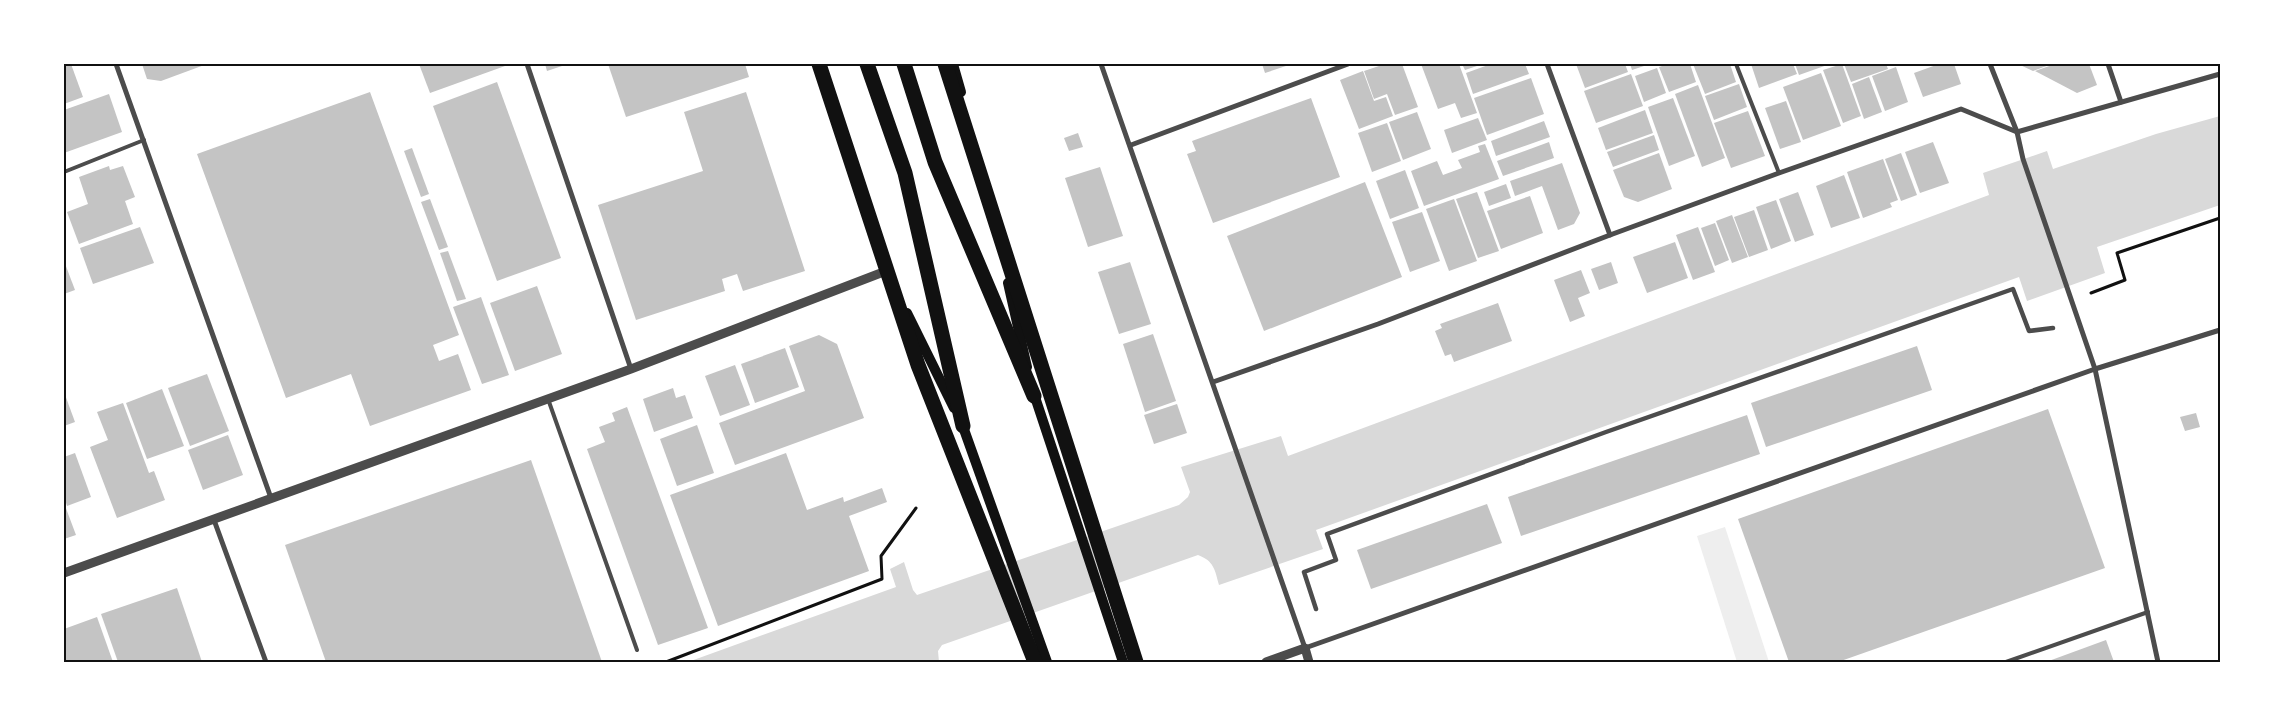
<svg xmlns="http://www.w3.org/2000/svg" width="2284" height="726" font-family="'Open Sans',sans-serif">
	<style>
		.green { fill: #eee }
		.water { fill: #d9d9d9 }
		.building { fill: #c4c4c4 }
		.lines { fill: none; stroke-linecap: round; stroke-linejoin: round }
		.path { stroke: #111; stroke-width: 3 }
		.service { stroke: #4c4c4c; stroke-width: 4 }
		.pedestrian { stroke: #4c4c4c; stroke-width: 4.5 }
		.minor { stroke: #4c4c4c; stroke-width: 5 }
		.tertiary { stroke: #4c4c4c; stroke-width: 9 }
		.secondary { stroke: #111; stroke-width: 10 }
		.motorway { stroke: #111; stroke-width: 15 }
		.neatline { fill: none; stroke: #111; stroke-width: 2 }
	</style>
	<rect width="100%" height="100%" fill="#fff"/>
	<!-- green -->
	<polygon class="green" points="1725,527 1769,662 1737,662 1697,536"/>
	<!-- water -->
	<path class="water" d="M 2220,116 L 2220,205 L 2097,247 L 2105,273 L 2027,301 L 2019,277 L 1316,530 L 1323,549 L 1219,585 C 1215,570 1214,561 1198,555 L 942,645 L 938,651 L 939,662 L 688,662 L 896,587 L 890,569 L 904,562 L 913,590 L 917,595 L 1179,505 L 1188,497 L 1190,492 L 1181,467 L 1281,436 L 1288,456 L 1989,195 L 1983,173 L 2047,151 L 2053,169 L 2156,134 Z"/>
	<!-- building -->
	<g class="building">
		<polygon points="64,64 71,64 83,97 64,104"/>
		<polygon points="142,64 207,64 161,81 147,79"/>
		<polygon points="419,64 504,64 505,66 430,93"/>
		<polygon points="545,64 568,64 547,71"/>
		<polygon points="608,64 745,64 749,77 626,117"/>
		<polygon points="1262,64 1292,64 1265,73"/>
		<polygon points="1385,64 1402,64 1418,107 1395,115 1387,94 1374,99 1364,71"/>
		<polygon points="1421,64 1459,64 1477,113 1461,118 1455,103 1438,109"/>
		<polygon points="1462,64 1483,64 1465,70"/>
		<polygon points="1491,64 1525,64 1529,74 1473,94 1466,73"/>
		<polygon points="1576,64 1625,64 1628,72 1585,88"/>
		<polygon points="1630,64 1650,64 1632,70"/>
		<polygon points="1668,64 1690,64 1696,82 1669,92 1659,67"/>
		<polygon points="1693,64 1730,64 1736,82 1705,94"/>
		<polygon points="1751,64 1793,64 1797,74 1759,88"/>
		<polygon points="1795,64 1830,64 1799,75"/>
		<polygon points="1842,64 1861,116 1843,123 1823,70"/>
		<polygon points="1844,64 1886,64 1888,69 1851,82"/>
		<polygon points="1939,64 1954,64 1961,84 1923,97 1914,73"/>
		<polygon points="2018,64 2052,64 2033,71"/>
		<polygon points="2055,64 2089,64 2097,85 2077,93 2035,71"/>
		<polygon points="1896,67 1908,102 1885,111 1872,76"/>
		<polygon points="1657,68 1666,93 1644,102 1635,76"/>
		<polygon points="1363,71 1374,101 1386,97 1393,116 1359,129 1340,80"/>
		<polygon points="1821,73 1841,126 1803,140 1783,87"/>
		<polygon points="1631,74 1643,106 1596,123 1584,91"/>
		<polygon points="1869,77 1882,112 1864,119 1852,84"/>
		<polygon points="1531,78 1544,114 1487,135 1474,98"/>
		<polygon points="497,82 561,258 497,281 433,106"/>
		<polygon points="1739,84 1747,107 1714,120 1705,96"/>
		<polygon points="1698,85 1725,158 1702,167 1675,94"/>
		<polygon points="370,92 459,335 433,345 439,361 458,354 471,390 370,426 351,374 286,398 197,154"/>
		<polygon points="746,92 805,271 743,291 737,274 722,279 725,291 636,320 598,205 703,171 684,112"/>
		<polygon points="109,94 122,132 64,153 64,110"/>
		<polygon points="1311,98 1340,177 1213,223 1187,154 1196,151 1192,141"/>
		<polygon points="1673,98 1695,156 1669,166 1648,107"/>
		<polygon points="1786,101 1801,142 1780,149 1765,108"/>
		<polygon points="1645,110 1653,133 1606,150 1598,128"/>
		<polygon points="1748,111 1765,156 1731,168 1714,123"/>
		<polygon points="1417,112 1431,149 1403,160 1389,122"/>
		<polygon points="1478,118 1487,140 1452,153 1444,130"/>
		<polygon points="1544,121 1550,137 1496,156 1491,141"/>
		<polygon points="1387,123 1401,161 1372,172 1358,133"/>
		<polygon points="1078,133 1083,147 1069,151 1064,138"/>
		<polygon points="1654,135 1659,150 1613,167 1607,152"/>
		<polygon points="1549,142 1554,158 1503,176 1497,161"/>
		<polygon points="1933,142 1949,183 1920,193 1905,152"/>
		<polygon points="1485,144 1499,179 1424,206 1411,171 1437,161 1443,175 1462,168 1458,160 1480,152 1478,146"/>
		<polygon points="412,148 429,194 421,197 404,151"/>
		<polygon points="1659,153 1672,189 1638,202 1624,197 1613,170"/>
		<polygon points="1901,153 1917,195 1901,201 1885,159"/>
		<polygon points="1883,159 1898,200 1890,203 1892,207 1863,218 1847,172"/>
		<polygon points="1562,163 1580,213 1574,224 1558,230 1542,186 1515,196 1510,181"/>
		<polygon points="109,166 110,170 123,166 135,197 125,201 133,224 79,244 67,212 88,204 79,177"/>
		<polygon points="1100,167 1123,236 1088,247 1065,178"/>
		<polygon points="1405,170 1419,208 1390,219 1376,181"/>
		<polygon points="1844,175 1860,218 1831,228 1816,186"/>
		<polygon points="1365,182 1402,277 1264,331 1227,236"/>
		<polygon points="1506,184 1511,198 1489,206 1484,192"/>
		<polygon points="1477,192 1499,251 1478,258 1456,199"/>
		<polygon points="1798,192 1814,235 1795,242 1779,199"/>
		<polygon points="1530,196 1543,233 1501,249 1487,211"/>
		<polygon points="430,199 448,247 439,250 421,202"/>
		<polygon points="1454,199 1477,261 1449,271 1426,209"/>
		<polygon points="1776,200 1791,241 1771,249 1756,207"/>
		<polygon points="1754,210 1768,250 1749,257 1734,217"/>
		<polygon points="1422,212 1440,261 1410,272 1392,222"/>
		<polygon points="1732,215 1748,257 1732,263 1716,221"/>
		<polygon points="1715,223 1729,260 1715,266 1701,228"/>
		<polygon points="140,227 154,263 93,284 80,248"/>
		<polygon points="1698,227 1715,272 1693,280 1676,235"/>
		<polygon points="1675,242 1688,278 1647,293 1633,257"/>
		<polygon points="448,251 466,299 457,301 440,253"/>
		<polygon points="64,261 75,290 64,294"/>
		<polygon points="1130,262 1151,324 1119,334 1098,272"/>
		<polygon points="1611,262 1618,283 1599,290 1591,269"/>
		<polygon points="1581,270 1590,293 1578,298 1585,316 1570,322 1554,280"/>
		<polygon points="537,286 562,354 515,371 490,303"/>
		<polygon points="481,297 509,375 482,384 453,307"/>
		<polygon points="1498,303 1512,341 1454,362 1451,354 1445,356 1435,331 1442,328 1440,324"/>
		<polygon points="1153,334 1176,401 1145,412 1123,344"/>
		<polygon points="819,335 837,344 864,418 735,465 719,423 805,391 789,346"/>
		<polygon points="1917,346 1932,390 1766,447 1751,403"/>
		<polygon points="785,348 799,387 755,403 741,364"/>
		<polygon points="735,365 750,405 720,416 705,376"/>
		<polygon points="207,374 229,431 190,446 168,388"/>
		<polygon points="673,388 676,398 685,395 693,418 654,432 643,399"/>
		<polygon points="162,389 184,446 147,459 126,403"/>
		<polygon points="64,392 75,422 64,426"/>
		<polygon points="123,403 149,473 154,471 165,500 117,518 90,447 108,440 97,412"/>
		<polygon points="1177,404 1187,433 1154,444 1144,415"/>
		<polygon points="627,407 708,628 658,645 587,449 605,442 599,427 615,421 612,413"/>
		<polygon points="2048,409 2105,568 1838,662 1789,662 1738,519"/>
		<polygon points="2196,413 2200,427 2185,431 2180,417"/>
		<polygon points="1747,415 1760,454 1521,536 1508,497"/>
		<polygon points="697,425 714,473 677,486 660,439"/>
		<polygon points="228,435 243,475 203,490 188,450"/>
		<polygon points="75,453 91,497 67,506 64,496 64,457"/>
		<polygon points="786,453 807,510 843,497 844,502 882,488 887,502 849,516 869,571 718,626 670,495"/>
		<polygon points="531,460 602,662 326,662 285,545"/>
		<polygon points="64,503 76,535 64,539"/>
		<polygon points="1487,504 1502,543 1371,589 1357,550"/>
		<polygon points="177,588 202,662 118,662 101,614"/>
		<polygon points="97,617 113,662 64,662 64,629"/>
		<polygon points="2106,640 2114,662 2046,662"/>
	</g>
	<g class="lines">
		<!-- path -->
		<g class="path">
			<polyline points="2091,293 2125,280 2117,253 2220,218"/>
			<polyline points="666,662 882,579 881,556 916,508"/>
		</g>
		<!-- service -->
		<g class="service">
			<polyline points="1736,64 1779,173"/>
			<polyline points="64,172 144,140"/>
			<polyline points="548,399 637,650"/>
			<polyline points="2006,662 2148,612"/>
		</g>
		<!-- pedestrian -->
		<polyline class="pedestrian" points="1316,609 1304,572 1336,560 1327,534 1606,432 2013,289 2029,331 2053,328"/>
		<!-- minor -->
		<g class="minor">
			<polyline points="116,64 271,498"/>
			<polyline points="527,64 631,369"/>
			<polyline points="1101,64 1305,648 2095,369 2220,330"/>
			<polyline points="1547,64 1610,235"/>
			<polyline points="1990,64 2017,132 2023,159 2095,369 2158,662"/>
			<polyline points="2108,64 2121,102"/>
			<polyline points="1131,145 1348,64"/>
			<polyline points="1213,382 1378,324 1610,235 1779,173 1961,109 2017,132 2220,74"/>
			<polyline points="214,520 266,662"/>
		</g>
		<!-- tertiary -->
		<g class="tertiary">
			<polyline points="64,573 631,369 886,271"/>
			<polyline points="1266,662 1305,648 1309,662"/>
		</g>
		<!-- secondary -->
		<g class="secondary">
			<polyline points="953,64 961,92"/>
			<polyline points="1008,283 1027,367"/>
			<polyline points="907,313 954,408"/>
			<polyline points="1033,391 1123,662"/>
			<polyline points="961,421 1047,662"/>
		</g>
		<!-- motorway -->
		<g class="motorway">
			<polyline points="819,64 918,365 1035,662"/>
			<polyline points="867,64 905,173 963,426"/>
			<polyline points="904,64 935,162 1034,396"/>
			<polyline points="945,64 1136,662"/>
		</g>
	</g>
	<!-- border -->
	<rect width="2284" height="726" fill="none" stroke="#ffffff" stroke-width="130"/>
	<rect x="65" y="65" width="2154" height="596" class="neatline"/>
</svg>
